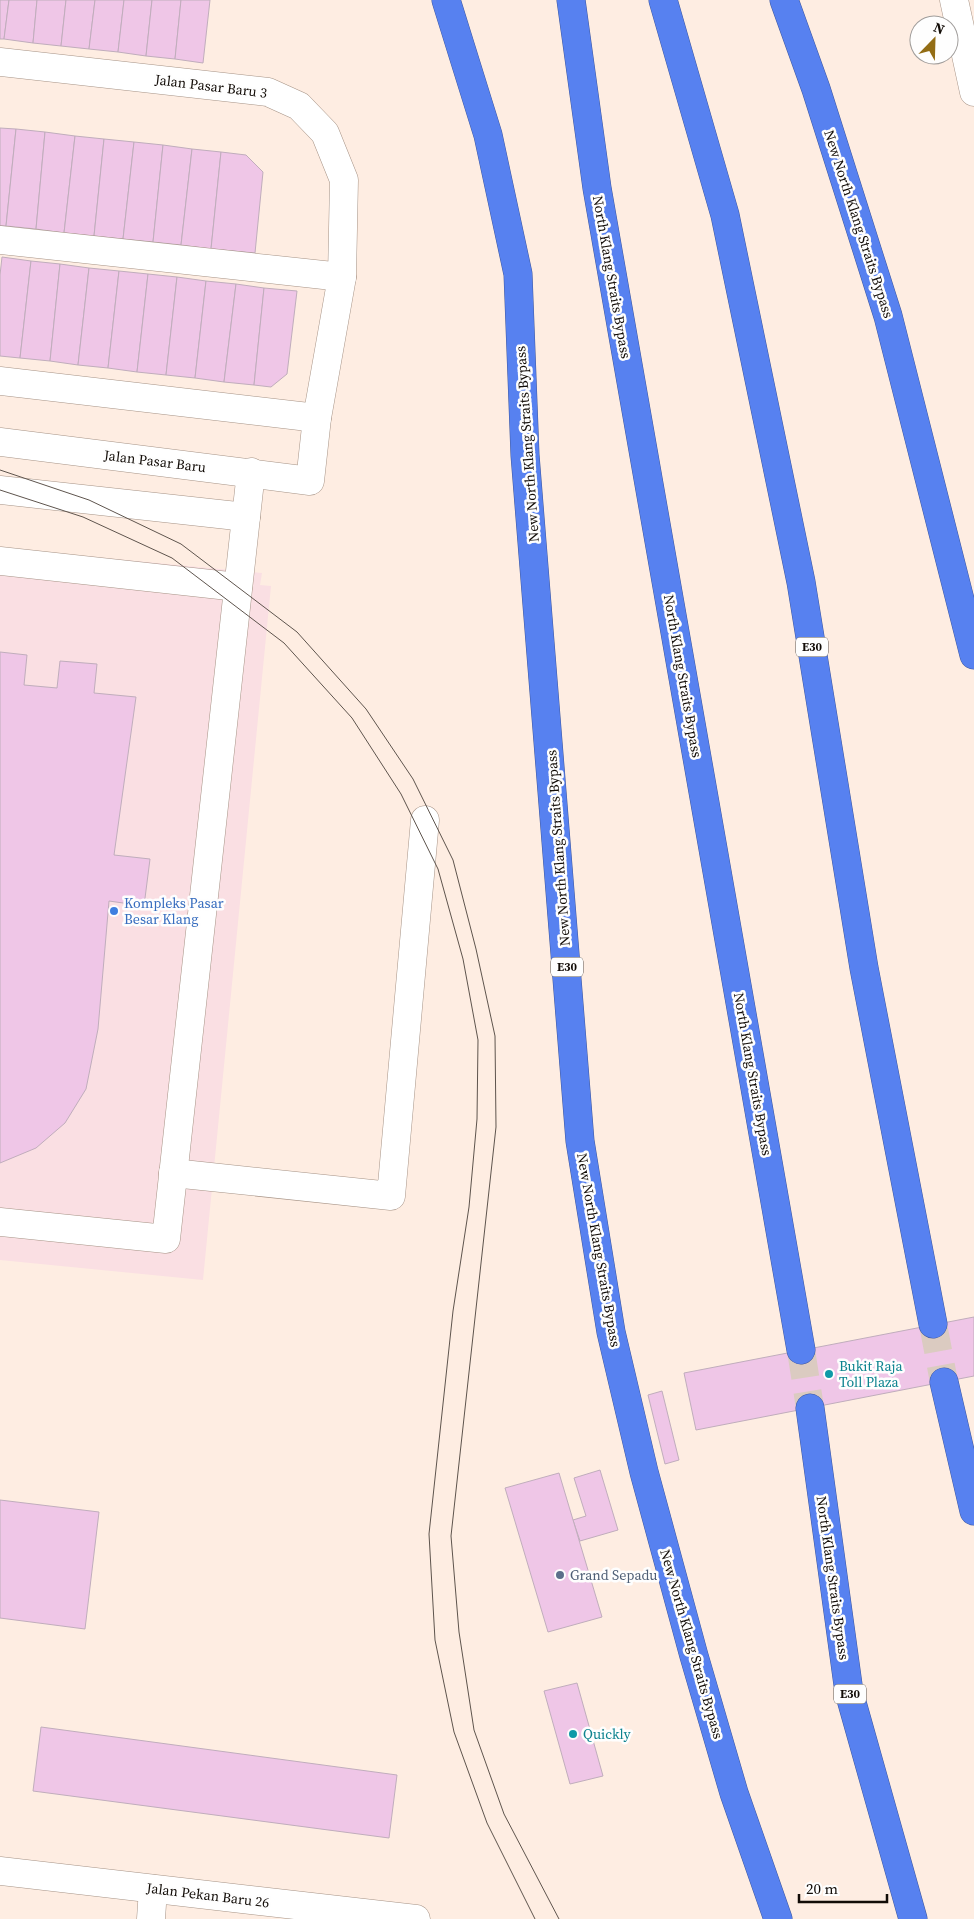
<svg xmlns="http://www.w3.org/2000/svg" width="974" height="1919" font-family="'Source Serif 4',serif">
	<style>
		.commercial { fill: #fadfe3 }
		.building { fill: #efc6e7; stroke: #c0adbc }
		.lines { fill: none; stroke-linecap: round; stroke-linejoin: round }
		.highway-tunnel { stroke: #dbcbc1; stroke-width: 28; stroke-dasharray: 28 14; stroke-linecap: butt }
		.minor-casing { stroke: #a69386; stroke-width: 29 }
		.highway-casing { stroke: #3f589e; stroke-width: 29 }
		.minor { stroke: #fff; stroke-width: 28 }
		.highway { stroke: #5781f0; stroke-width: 28 }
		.tram { stroke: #5e544d; stroke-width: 1 }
		.shop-dot { fill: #3f7fe0; stroke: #fefefe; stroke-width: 2 }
		.culture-dot { fill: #0f9aa8; stroke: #fefefe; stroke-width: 2 }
		.service-dot { fill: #5c6f8a; stroke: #fefefe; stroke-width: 2 }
		.labels { text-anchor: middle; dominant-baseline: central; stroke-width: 5; stroke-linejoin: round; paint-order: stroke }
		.shield { fill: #fefefe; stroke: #595551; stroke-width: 1 }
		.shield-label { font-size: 12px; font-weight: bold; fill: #120c07 }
		.street-label { font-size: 14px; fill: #120c07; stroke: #fefefe }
		.shop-label { font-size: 14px; fill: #366cbe; stroke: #fefefe; text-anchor: start }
		.culture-label { font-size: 14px; fill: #0d838f; stroke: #fefefe; text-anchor: start }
		.service-label { font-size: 14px; fill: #4e5e75; stroke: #fefefe; text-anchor: start }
	</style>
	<rect width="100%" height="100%" fill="#feede2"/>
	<!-- commercial -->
	<polygon class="commercial" points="0,548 262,573 260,585 271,586 203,1280 0,1260"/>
	<!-- building -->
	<g class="building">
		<polygon points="0,0 9,0 4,39 0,39"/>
		<polygon points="9,0 37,0 33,43 4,39"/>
		<polygon points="37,0 66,0 61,46 33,43"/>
		<polygon points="66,0 95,0 89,49 61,46"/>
		<polygon points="95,0 124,0 118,52 89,49"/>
		<polygon points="124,0 152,0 146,56 118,52"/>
		<polygon points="152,0 181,0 175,59 146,56"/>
		<polygon points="181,0 210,0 203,63 175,59"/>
		<polygon points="0,128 16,129 6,226 0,226"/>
		<polygon points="16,129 45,132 36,229 6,226"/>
		<polygon points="45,132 75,136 64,233 36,229"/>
		<polygon points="75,136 104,139 94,236 64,233"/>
		<polygon points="104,139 134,142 123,239 94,236"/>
		<polygon points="134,142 163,145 153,242 123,239"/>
		<polygon points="163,145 192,149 181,245 153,242"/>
		<polygon points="192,149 221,152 211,249 181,245"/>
		<polygon points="221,152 246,155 263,172 255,253 211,249"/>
		<polygon points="2,257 31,261 20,358 0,356 0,275"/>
		<polygon points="31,261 60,264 50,361 20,358"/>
		<polygon points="60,264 89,268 78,365 50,361"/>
		<polygon points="89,268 119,271 108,368 78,365"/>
		<polygon points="119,271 148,274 137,372 108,368"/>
		<polygon points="148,274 177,277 166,375 137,372"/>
		<polygon points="177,277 206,281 195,378 166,375"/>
		<polygon points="206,281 236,284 224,382 195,378"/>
		<polygon points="236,284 264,288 254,385 224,382"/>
		<polygon points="264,288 297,291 287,374 271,387 254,385"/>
		<polygon points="0,652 27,655 24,685 57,688 60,661 97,664 94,693 136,697 114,855 150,859 144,906 109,901 98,1029 86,1089 65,1123 36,1148 0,1163"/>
		<polygon points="974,1317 974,1376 696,1430 684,1373"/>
		<polygon points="662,1391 679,1460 665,1464 648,1395"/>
		<polygon points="600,1470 618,1530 580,1541 573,1520 586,1516 574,1478"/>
		<polygon points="559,1473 602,1617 548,1632 505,1488"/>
		<polygon points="0,1500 99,1512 85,1629 0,1618"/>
		<polygon points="577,1683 603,1776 570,1784 544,1691"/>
		<polygon points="41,1727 397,1775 389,1838 33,1791"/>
	</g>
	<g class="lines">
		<!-- highway-tunnel -->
		<g class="highway-tunnel">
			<polyline points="933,1324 944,1382"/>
			<polyline points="801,1350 810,1408"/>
		</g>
		<!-- minor casing -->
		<g class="minor-casing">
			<g id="minor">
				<polyline points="954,0 974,92"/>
				<polyline points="0,62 268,92 299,106 325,133 344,180 342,277 317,418 310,481 0,442"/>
				<polyline points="0,240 342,277"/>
				<polyline points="0,381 317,418"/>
				<polyline points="0,490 246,517"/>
				<polyline points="0,561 238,587"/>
				<polyline points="173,1173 391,1196 425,820"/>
				<polyline points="0,1222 166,1239 251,472"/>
				<polyline points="0,1871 416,1919"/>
				<polyline points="151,1919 153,1889"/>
			</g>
		</g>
		<!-- highway casing -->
		<g class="highway-casing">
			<g id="highway">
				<polyline points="446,0 488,135 518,274 525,455 580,1141 611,1332 644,1472 694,1656 734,1793 778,1919"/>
				<polyline points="571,0 597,188 801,1350"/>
				<polyline points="663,0 725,215 801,582 864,968 933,1324"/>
				<polyline points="784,0 816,89 888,316 974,655"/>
				<polyline points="944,1382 974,1511"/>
				<polyline points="810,1408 849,1692 913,1919"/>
			</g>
		</g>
		<!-- minor -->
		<use href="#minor" class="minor"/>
		<!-- highway -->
		<use href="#highway" class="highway"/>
		<!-- tram -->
		<g class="tram">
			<polyline points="0,470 89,500 181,544 297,632 366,709 413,779 453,860 476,949 495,1036 496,1127 451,1536 459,1632 474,1730 504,1814 559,1919"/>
			<polyline points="0,490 83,517 172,558 284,643 352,718 401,794 438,869 463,959 478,1040 477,1119 469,1207 453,1311 429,1534 435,1640 454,1732 487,1823 535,1919"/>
		</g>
	</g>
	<!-- markers -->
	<circle class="shop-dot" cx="114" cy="911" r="5"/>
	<g class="culture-dot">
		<circle cx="829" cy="1374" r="5"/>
		<circle cx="573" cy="1734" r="5"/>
	</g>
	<circle class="service-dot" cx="560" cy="1575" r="5"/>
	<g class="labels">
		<!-- shield labels -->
		<g class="shield">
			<rect x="796" y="637.5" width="32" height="19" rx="4"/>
			<rect x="551" y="957.5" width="32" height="19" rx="4"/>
			<rect x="834" y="1684.5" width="32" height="19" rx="4"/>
		</g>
		<g class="shield-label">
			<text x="812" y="647">E30</text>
			<text x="567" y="967">E30</text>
			<text x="850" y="1694">E30</text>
		</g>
		<!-- street labels -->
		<g class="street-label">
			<text transform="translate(211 86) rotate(7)">Jalan Pasar Baru 3</text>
			<text transform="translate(859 224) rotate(72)">New North Klang Straits Bypass</text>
			<text transform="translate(612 277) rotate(80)">North Klang Straits Bypass</text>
			<text transform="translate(527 444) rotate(-94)">New North Klang Straits Bypass</text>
			<text transform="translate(155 461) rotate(7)">Jalan Pasar Baru</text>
			<text transform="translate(683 676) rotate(80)">North Klang Straits Bypass</text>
			<text transform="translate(558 848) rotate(-94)">New North Klang Straits Bypass</text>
			<text transform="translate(753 1074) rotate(80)">North Klang Straits Bypass</text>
			<text transform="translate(599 1250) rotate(80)">New North Klang Straits Bypass</text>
			<text transform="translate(833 1578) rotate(82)">North Klang Straits Bypass</text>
			<text transform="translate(692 1644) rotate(74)">New North Klang Straits Bypass</text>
			<text transform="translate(208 1895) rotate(7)">Jalan Pekan Baru 26</text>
		</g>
		<!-- shop labels -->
		<g class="shop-label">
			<text x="124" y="903">Kompleks Pasar<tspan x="124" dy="16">Besar Klang</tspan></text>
		</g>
		<!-- culture labels -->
		<g class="culture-label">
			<text x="839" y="1366">Bukit Raja<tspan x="839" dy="16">Toll Plaza</tspan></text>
			<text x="583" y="1734">Quickly</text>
		</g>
		<!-- service labels -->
		<g class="service-label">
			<text x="570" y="1575">Grand Sepadu</text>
		</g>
	</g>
	<!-- north arrow -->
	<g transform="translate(934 40) rotate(23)"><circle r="24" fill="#fefefe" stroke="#a09d9b"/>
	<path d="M0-4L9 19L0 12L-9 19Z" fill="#936d15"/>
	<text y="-8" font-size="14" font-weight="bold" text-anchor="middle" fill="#120c07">N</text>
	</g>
	<!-- scale -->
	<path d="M799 1894v8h88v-8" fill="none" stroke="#120c07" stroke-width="2.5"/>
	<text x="806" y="1894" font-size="15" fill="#120c07" stroke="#fefefe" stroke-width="4" paint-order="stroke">20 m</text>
</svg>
